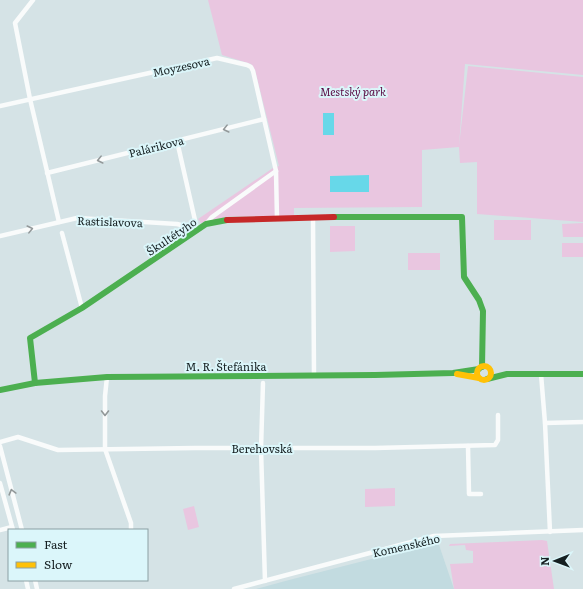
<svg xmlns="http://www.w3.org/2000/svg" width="583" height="589" font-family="Literata,serif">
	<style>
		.built { fill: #c2dbe0 }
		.green { fill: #e9c6e0 }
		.water { fill: #67d8e9 }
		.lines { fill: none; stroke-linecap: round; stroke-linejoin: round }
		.street { stroke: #f9fbfb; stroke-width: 4.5 }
		.fast { stroke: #4caf50; stroke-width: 6 }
		.slow { stroke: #ffc107; stroke-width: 6 }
		.jam { stroke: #c62828; stroke-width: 6 }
		.oneway { stroke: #929899 }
		.labels { text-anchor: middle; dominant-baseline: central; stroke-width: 4; stroke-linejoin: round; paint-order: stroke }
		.street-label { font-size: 11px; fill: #151f21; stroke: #dbf6fa }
		.park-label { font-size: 11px; font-style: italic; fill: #590943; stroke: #dbf6fa }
	</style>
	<rect width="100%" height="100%" fill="#d5e3e6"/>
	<!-- built -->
	<polygon class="built" points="438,542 454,589 256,589 289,580"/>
	<!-- green -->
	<g class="green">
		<polygon points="208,0 583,0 583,75 465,64 459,146 468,66 583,77 583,222 477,214 477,162 460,163 459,147 422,150 422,207 294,208 294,216 232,216 201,223 198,219 273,168 279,166 255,70 251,64 222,55"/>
		<rect x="494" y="220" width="37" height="20"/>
		<polygon points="583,223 583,237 563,237 562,224"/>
		<polygon points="330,226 355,226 355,251 330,252"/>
		<rect x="562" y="243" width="21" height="14"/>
		<rect x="408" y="253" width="32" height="17"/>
		<polygon points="395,488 395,506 365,507 365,489"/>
		<polygon points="194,506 199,527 188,530 183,509"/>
		<polygon points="542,540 547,541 554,589 454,589 450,564 473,563 473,551 466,550 465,545 449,546 450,544"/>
	</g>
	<!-- water -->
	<g class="water">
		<rect x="323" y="113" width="11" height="22"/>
		<polygon points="369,175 369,192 330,192 330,176"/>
	</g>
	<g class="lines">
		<!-- street -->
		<g class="street">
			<polyline points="33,0 15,23 30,99 59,222"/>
			<polyline points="0,106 217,58 247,65 251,67 253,71 276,171 277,219"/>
			<polyline points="47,173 264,119"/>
			<polyline points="313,218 314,376"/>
			<polyline points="206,224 212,217 276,171"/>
			<polyline points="62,233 82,308"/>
			<polyline points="0,236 77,218 177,224 197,229 177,141"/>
			<polyline points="541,374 545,423 550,532"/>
			<polyline points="107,377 105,396 105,449 131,523 131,530"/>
			<polyline points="263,383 261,449 265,581"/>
			<polyline points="545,423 583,422"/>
			<polyline points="0,442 18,437 58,450 195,448 375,448 495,445 498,440 498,415"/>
			<polyline points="0,446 22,530"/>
			<polyline points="468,446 469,494 481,494"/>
			<polyline points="0,483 13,530"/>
			<polyline points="0,530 12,527"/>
			<polyline points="26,580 28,589"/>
			<polyline points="35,580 37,589"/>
			<polyline points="234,589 434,536 583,530"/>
		</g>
		<!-- fast -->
		<g class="fast">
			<polyline points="334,217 462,217 464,277 479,300 483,311 482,367"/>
			<polyline points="487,379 507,374 583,374"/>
			<polyline points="35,383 30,338 82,308 206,224 227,220"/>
			<polyline points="0,390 35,383 107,377 375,375 453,373 479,369"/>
		</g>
		<!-- slow -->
		<g class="slow">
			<circle cx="484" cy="373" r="7"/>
			<polyline points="457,374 479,378"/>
		</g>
		<!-- jam -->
		<polyline class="jam" points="227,220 334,217"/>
	</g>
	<!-- one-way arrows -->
	<defs><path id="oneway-chevron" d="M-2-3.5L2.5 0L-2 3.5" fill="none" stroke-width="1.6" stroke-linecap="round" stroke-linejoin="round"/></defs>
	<g class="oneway">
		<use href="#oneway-chevron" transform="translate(226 129) rotate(166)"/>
		<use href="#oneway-chevron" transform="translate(100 160) rotate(166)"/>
		<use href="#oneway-chevron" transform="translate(30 229) rotate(-14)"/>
		<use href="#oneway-chevron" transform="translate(105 413) rotate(90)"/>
		<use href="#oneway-chevron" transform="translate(12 492) rotate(-105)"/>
	</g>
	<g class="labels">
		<!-- street labels -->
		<g class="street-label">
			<text transform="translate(181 66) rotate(-12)">Moyzesova</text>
			<text transform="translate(156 146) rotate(-14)">Palárikova</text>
			<text transform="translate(110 221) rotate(2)">Rastislavova</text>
			<text transform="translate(171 236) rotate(-34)">Škultétyho</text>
			<text x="226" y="366">M. R. Štefánika</text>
			<text x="262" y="448">Berehovská</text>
			<text transform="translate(406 545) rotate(-13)">Komenského</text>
		</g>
		<!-- park labels -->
		<g class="park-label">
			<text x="353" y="91">Mestský park</text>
		</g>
	</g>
	<!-- legend -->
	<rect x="8" y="529" width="140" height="52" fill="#dbf6fa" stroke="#8ca0a3"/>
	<rect x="16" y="542" width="20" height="6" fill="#4caf50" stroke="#8ca0a3"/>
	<text x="44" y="549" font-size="12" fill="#151f21">Fast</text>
	<rect x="16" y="562" width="20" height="6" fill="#ffc107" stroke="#8ca0a3"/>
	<text x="44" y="569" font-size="12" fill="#151f21">Slow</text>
	<!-- north arrow -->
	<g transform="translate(555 561) rotate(269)" stroke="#dbf6fa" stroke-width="3" paint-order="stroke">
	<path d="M0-3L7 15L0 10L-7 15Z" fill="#151f21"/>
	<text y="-6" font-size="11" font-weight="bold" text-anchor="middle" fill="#151f21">N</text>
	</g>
</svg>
